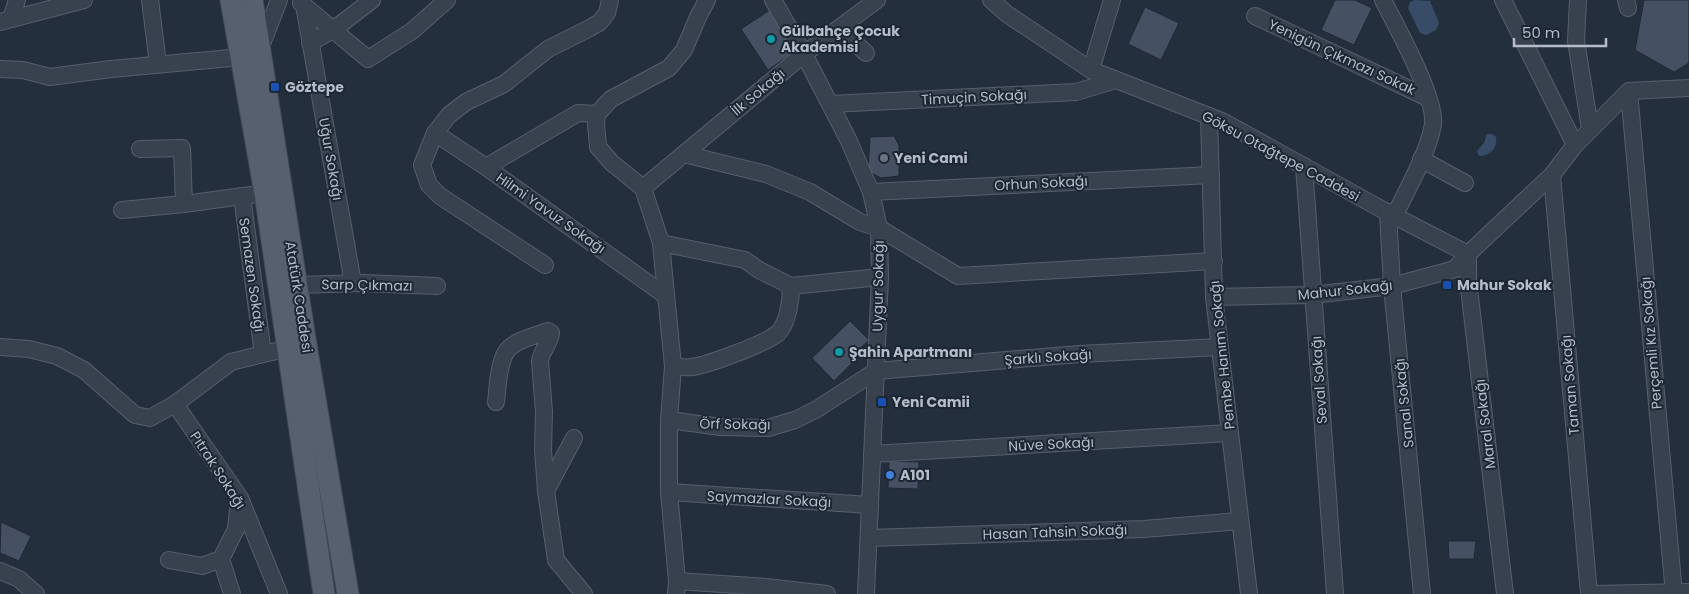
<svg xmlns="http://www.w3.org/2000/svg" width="1689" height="594" font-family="Poppins,sans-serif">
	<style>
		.water { fill: #394c67 }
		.building { fill: #455162; stroke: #1f2835 }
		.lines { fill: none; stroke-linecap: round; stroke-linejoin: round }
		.minor-casing { stroke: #565f6c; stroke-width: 18 }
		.major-casing { stroke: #414a57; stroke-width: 23 }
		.minor { stroke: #38414e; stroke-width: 16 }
		.major { stroke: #56606e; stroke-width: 21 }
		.culture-dot { fill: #0f9aa8; stroke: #1d2633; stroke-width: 2 }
		.transit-dot { fill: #1a4fb4; stroke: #1d2633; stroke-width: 2 }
		.worship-dot { fill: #6b7280; stroke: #1d2633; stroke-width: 2 }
		.shop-dot { fill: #3f7fe0; stroke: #1d2633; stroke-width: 2 }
		.labels { text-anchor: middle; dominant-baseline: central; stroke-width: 4; stroke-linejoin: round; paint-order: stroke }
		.poi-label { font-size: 14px; font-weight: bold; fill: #b4bcc9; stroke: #1d2633; text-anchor: start }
		.street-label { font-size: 14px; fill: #b4bcc9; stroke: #1d2633 }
	</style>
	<rect width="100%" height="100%" fill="#242f3e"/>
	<!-- water -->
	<g class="water">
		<polygon points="1415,0 1430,1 1439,23 1436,30 1426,35 1420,33 1408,8 1410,2"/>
		<path d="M 1487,134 L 1492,134 L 1496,137 C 1498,148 1490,156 1479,156 L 1477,151 L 1484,143 Z"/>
	</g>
	<!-- building -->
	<g class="building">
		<polygon points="1335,0 1355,0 1372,8 1354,45 1321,30"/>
		<polygon points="1644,0 1689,0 1689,63 1674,72 1635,50"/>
		<polygon points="776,6 800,48 768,70 741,29"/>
		<polygon points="1145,7 1179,23 1161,60 1128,44"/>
		<polygon points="894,136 899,145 899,176 881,178 868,171 870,137"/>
		<polygon points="850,321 869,340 858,350 861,354 834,381 812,358"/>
		<polygon points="889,461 919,462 918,489 888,488"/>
		<polygon points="1,522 31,536 19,561 0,553"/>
		<polygon points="1448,541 1476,541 1474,559 1449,559"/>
	</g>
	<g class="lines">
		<!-- minor casing -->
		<g class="minor-casing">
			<g id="minor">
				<polyline points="150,0 158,64"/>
				<polyline points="773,0 804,54 848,139 871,192 879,228 880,277 866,594"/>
				<polyline points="991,0 1007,14 1091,70 1224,122 1383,210 1468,254"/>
				<path d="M 1383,0 C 1396,26 1436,97 1433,124 C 1428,154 1408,187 1395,215"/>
				<polyline points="1503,0 1575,145"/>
				<polyline points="1578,0 1576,41 1590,128"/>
				<polyline points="1626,0 1628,8"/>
				<polyline points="301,3 368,59 412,31 447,0"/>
				<polyline points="304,5 353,283"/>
				<polyline points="1255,16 1428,98"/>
				<polyline points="11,19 17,0"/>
				<polyline points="0,22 84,0"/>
				<polyline points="829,35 850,38 866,53"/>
				<polyline points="310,43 333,30 372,0"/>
				<polyline points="0,69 23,70 50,77 111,69 242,57 260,49 279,0"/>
				<polyline points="1091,70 1112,0"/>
				<polyline points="1629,91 1674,594"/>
				<polyline points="830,104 1076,92 1116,80"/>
				<polyline points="1209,116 1214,297 1249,594"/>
				<polyline points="435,133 486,167 666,296"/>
				<polyline points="140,149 182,148 184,204 265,193"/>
				<polyline points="684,154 766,174 810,192 860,222 879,228 958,276 1214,261"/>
				<polyline points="1421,159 1465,183"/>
				<polyline points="1304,166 1335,594"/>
				<polyline points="486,167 578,113 597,114"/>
				<polyline points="1552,175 1589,594"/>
				<polyline points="643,188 804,54 877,0"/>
				<polyline points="871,192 1211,175"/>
				<polyline points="242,196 263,354"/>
				<polyline points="122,210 184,204"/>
				<polyline points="1388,212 1392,286 1422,594"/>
				<polyline points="661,243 745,260 759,270 791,286 880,277"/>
				<polyline points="1468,254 1468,280 1505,594"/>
				<polyline points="545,265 440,196 429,185 422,165 435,133 449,115 466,102 504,84 548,49 590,28 600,22 607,13 610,0"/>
				<polyline points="298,285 363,283 437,286"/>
				<polyline points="1214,297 1312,295 1392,286 1455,269 1468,254 1552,175 1575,145 1629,91 1689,88"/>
				<polyline points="0,347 29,349 57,356 84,370 135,415 150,418 175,404 231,362 263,354 299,346"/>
				<path d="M 673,366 C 679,367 686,368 692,367 C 708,365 767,343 778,333 C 788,323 791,300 791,286"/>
				<path d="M 496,402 C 498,387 498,365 506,352 C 514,340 535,336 548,331 L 551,333 C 550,344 541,351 540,361 L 544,412 L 543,450 L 546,491 L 556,560 L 584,594"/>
				<polyline points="175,404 240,498 279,594"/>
				<polyline points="669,420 721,427 768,428 795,420 817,409 876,371 1079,354 1220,347"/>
				<polyline points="872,454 1229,433"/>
				<polyline points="546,491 574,438"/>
				<polyline points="669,492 870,505"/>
				<polyline points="869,538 1144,529 1240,521"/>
				<polyline points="221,559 232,594"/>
				<polyline points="169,560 202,566 221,559 236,529 239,500"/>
				<polyline points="0,571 19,579 36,594"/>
				<polyline points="677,581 766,587 827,594"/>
				<polyline points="676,594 677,581 669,492 669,420 673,366 661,243 643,188 612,163 598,147 596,124 597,114 611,99 669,68 684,50 698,17 707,0"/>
				<polyline points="1594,594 1689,592"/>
			</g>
		</g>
		<!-- major casing -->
		<g class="major-casing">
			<g id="major">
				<polyline points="231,0 265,193 324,594"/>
				<polyline points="252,0 306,345 348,594"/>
			</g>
		</g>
		<!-- minor -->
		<use href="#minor" class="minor"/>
		<!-- major -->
		<use href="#major" class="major"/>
	</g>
	<!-- markers -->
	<g class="culture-dot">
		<circle cx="771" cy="39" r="5"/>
		<circle cx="839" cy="352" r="5"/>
	</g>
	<g class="transit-dot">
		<rect x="270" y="82" width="10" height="10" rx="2.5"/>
		<rect x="1442" y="280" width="10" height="10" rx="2.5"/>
		<rect x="877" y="397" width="10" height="10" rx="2.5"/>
	</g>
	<circle class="worship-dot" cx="884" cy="158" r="5"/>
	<circle class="shop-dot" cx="890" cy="475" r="5"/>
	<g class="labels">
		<!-- poi labels -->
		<g class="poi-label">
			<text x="781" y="31">Gülbahçe Çocuk<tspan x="781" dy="16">Akademisi</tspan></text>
			<text x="285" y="87">Göztepe</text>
			<text x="894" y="158">Yeni Cami</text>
			<text x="1457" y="285">Mahur Sokak</text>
			<text x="849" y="352">Şahin Apartmanı</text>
			<text x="892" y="402">Yeni Camii</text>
			<text x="900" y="475">A101</text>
		</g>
		<!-- street labels -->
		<g class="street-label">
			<text transform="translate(1342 57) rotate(25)">Yenigün Çıkmazı Sokak</text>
			<text transform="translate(758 92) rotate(-40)">İlk Sokağı</text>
			<text transform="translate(974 97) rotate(-3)">Timuçin Sokağı</text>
			<text transform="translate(1281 156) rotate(28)">Göksu Otağtepe Caddesi</text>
			<text transform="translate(331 159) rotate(80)">Uğur Sokağı</text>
			<text transform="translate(1041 183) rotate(-3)">Orhun Sokağı</text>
			<text transform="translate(551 213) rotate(35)">Hilmi Yavuz Sokağı</text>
			<text transform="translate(252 275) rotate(82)">Semazen Sokağı</text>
			<text transform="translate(367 285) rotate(1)">Sarp Çıkmazı</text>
			<text transform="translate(878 286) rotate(-89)">Uygur Sokağı</text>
			<text transform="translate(1345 290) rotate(-6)">Mahur Sokağı</text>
			<text transform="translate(299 297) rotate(81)">Atatürk Caddesi</text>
			<text transform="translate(1651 343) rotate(-95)">Perçemli Kız Sokağı</text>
			<text transform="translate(1222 355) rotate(-96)">Pembe Hanım Sokağı</text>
			<text transform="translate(1048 357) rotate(-4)">Şarklı Sokağı</text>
			<text transform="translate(1319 380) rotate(-94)">Seval Sokağı</text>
			<text transform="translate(1570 385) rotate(-95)">Taman Sokağı</text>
			<text transform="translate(1404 403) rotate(-96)">Sanal Sokağı</text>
			<text transform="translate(735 424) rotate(1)">Örf Sokağı</text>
			<text transform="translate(1485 424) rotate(-97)">Maral Sokağı</text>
			<text transform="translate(1051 444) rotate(-3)">Nüve Sokağı</text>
			<text transform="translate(218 470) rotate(57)">Pıtrak Sokağı</text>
			<text transform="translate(769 499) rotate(3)">Saymazlar Sokağı</text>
			<text transform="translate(1055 532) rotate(-2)">Hasan Tahsin Sokağı</text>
		</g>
	</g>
	<!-- scale -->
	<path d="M1514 38v8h92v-8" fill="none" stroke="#b4bcc9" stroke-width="2.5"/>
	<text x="1522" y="38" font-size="15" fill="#b4bcc9" stroke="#1d2633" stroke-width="4" paint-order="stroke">50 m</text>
</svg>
